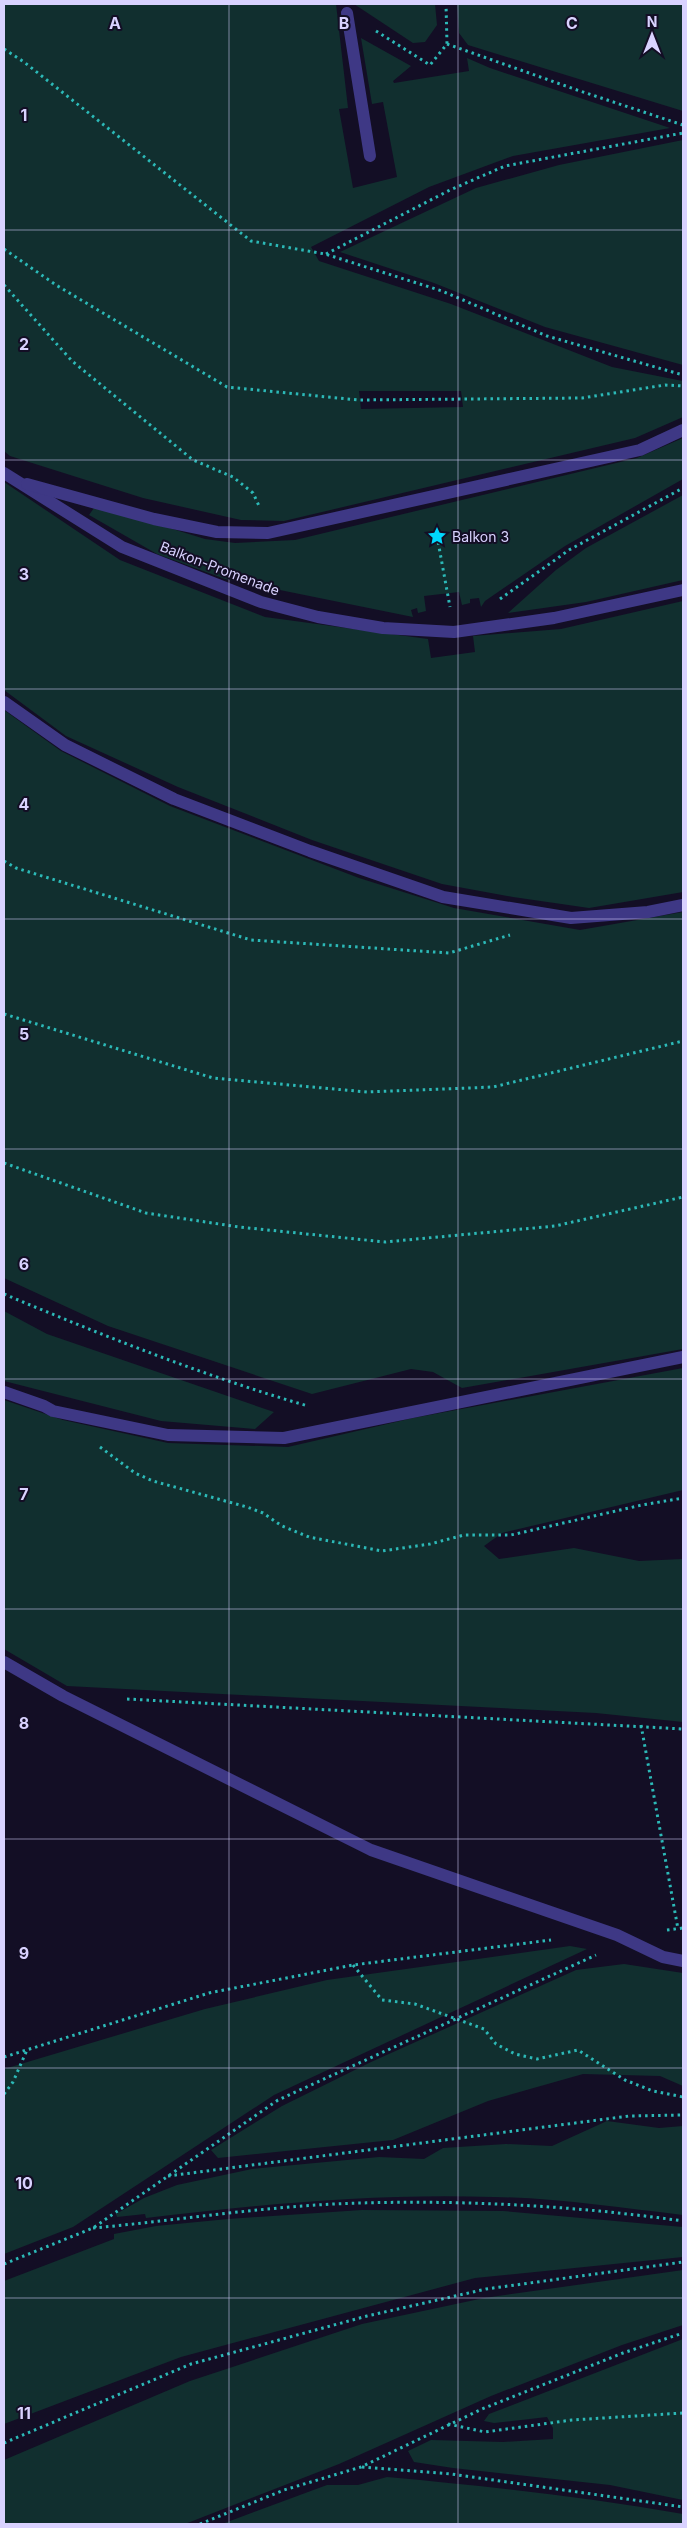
<svg xmlns="http://www.w3.org/2000/svg" width="687" height="2528" font-family="Inter,sans-serif">
	<style>
		.green { fill: #112f2f; fill-rule: evenodd }
		.lines { fill: none; stroke-linecap: round; stroke-linejoin: round }
		.path { stroke: #2cb9b7; stroke-width: 3; stroke-dasharray: 2.5 4; stroke-linecap: butt }
		.service { stroke: #3e3885; stroke-width: 12 }
		.grid { fill: none; stroke: #d9d2ff; stroke-width: 1; stroke-opacity: 0.55 }
		.labels { text-anchor: middle; dominant-baseline: central; stroke-width: 4; stroke-linejoin: round; paint-order: stroke }
		.poi-label { font-size: 14px; fill: #d9d2ff; stroke: #130e25; text-anchor: start }
		.street-label { font-size: 14px; fill: #d9d2ff; stroke: #130e25 }
		.grid-label { font-size: 16px; text-anchor: middle; font-weight: bold; fill: #d9d2ff; stroke: #130e25; stroke-width: 4; stroke-linejoin: round; paint-order: stroke }
	</style>
	<rect width="100%" height="100%" fill="#130e25"/>
	<!-- green -->
	<g class="green">
		<path d="M 4,4 L 336,4 L 348,108 L 339,109 L 353,188 L 397,177 L 383,102 L 372,104 L 361,38 L 411,66 L 393,81 L 394,83 L 469,71 L 467,58 L 490,68 L 670,128 L 513,156 L 429,187 L 311,247 L 319,261 L 451,304 L 612,367 L 683,381 L 683,417 L 635,438 L 284,521 L 241,520 L 143,498 L 10,456 L 4,451 ZM 359,391 L 461,391 L 463,407 L 361,409 Z"/>
		<polygon points="354,4 435,4 437,25 425,42 413,43"/>
		<polygon points="457,4 683,4 683,111 468,45 459,33"/>
		<polygon points="683,140 683,365 545,327 434,283 340,252 476,188 559,165"/>
		<polygon points="683,438 683,479 565,546 485,601 481,607 479,598 470,599 470,603 462,605 459,592 424,596 426,611 418,613 417,608 411,610 413,617 225,579 157,554 89,515 94,508 150,522 205,539 235,543 295,540 637,458"/>
		<polygon points="4,482 120,560 265,617 428,639 431,658 475,652 473,636 561,629 683,601 683,892 589,908 513,897 442,884 312,840 178,787 66,736 4,690"/>
		<polygon points="683,495 683,580 586,602 508,613 556,570 586,548"/>
		<polygon points="4,710 61,751 170,806 359,878 454,908 580,930 683,912 683,1349 462,1388 433,1372 411,1369 312,1394 108,1326 4,1278"/>
		<polygon points="4,1311 47,1334 274,1412 255,1429 161,1421 4,1381"/>
		<polygon points="683,1368 683,1490 502,1533 484,1546 499,1559 574,1548 639,1561 683,1559 683,1722 596,1713 67,1686 4,1649 4,1400 63,1420 168,1443 288,1447 413,1418"/>
		<polygon points="570,1946 587,1949 274,2095 73,2227 4,2254 4,2069 205,2009 327,1980"/>
		<polygon points="624,1964 683,1973 683,2086 660,2076 583,2074 488,2101 393,2140 218,2158 211,2150 282,2106 371,2062 576,1970"/>
		<path d="M 607,2121 L 659,2128 L 683,2126 L 683,2215 C 621,2208 557,2198 494,2197 C 378,2193 261,2204 146,2218 L 145,2214 L 117,2217 L 116,2214 L 144,2198 L 177,2185 L 252,2169 L 379,2157 L 424,2159 L 443,2148 L 506,2144 L 552,2146 Z"/>
		<polygon points="362,2210 503,2211 683,2227 683,2257 475,2278 181,2357 4,2424 4,2281 114,2239 114,2234 156,2226 228,2219"/>
		<polygon points="683,2270 683,2325 622,2345 491,2396 339,2464 185,2524 4,2524 4,2460 190,2381 362,2324 484,2298"/>
		<polygon points="683,2339 683,2500 610,2485 453,2468 414,2462 408,2451 431,2440 503,2442 553,2439 553,2428 547,2417 494,2423 484,2421 489,2414"/>
		<path d="M 387,2477 C 486,2486 585,2497 683,2514 L 683,2524 L 222,2524 L 327,2485 L 358,2485 Z"/>
	</g>
	<g class="lines">
		<!-- path -->
		<g class="path">
			<polyline points="376,31 430,65 447,44 446,4"/>
			<polyline points="447,44 580,91 683,125"/>
			<polyline points="4,49 24,62 251,241 325,254 442,291 547,336 683,375"/>
			<polyline points="4,249 56,285 227,387 358,400 582,398 665,385 683,386"/>
			<polyline points="326,254 450,190 505,166 683,133"/>
			<polyline points="4,285 72,361 193,460 233,477 253,493 260,508"/>
			<polyline points="437,536 450,607"/>
			<polyline points="500,599 569,550 683,488"/>
			<polyline points="4,861 16,868 251,940 449,953 510,935"/>
			<polyline points="4,1014 213,1078 367,1092 493,1087 683,1041"/>
			<polyline points="4,1163 146,1213 239,1227 385,1242 555,1226 683,1197"/>
			<path d="M 4,1294 C 104,1336 204,1376 308,1406"/>
			<polyline points="100,1447 135,1473 153,1481 247,1507 263,1513 282,1526 309,1537 382,1551 430,1544 464,1535 511,1535 642,1505 683,1498"/>
			<polyline points="127,1699 683,1729"/>
			<polyline points="641,1725 678,1929"/>
			<polyline points="667,1930 683,1928"/>
			<polyline points="353,1965 382,2000 415,2004 484,2029 496,2044 515,2054 537,2059 578,2050 625,2080 653,2091 683,2097"/>
			<polyline points="4,2057 209,1993 353,1965 551,1940"/>
			<polyline points="4,2094 13,2082 27,2050"/>
			<polyline points="168,2176 629,2116 683,2115"/>
			<path d="M 93,2228 C 182,2220 272,2205 361,2203 C 469,2200 577,2206 683,2221"/>
			<polyline points="4,2264 93,2228 278,2100 596,1955"/>
			<polyline points="448,2424 485,2432 572,2420 683,2413"/>
			<polyline points="4,2443 191,2364 367,2316 486,2289 683,2262"/>
			<polyline points="362,2467 451,2474 683,2507"/>
			<polyline points="200,2524 284,2490 361,2467 482,2409 623,2353 683,2333"/>
		</g>
		<!-- service -->
		<g class="service">
			<polyline points="347,13 370,156"/>
			<polyline points="4,473 122,547 261,602 318,617 383,628 454,632 554,618 683,590"/>
			<polyline points="27,484 154,519 217,532 268,533 640,450 683,430"/>
			<polyline points="4,702 65,745 174,799 310,851 443,897 571,918 648,912 683,905"/>
			<polyline points="4,1392 44,1406 53,1411 168,1435 284,1438 683,1357"/>
			<polyline points="4,1662 63,1696 371,1850 617,1935 663,1957 683,1961"/>
		</g>
	</g>
	<!-- grid -->
	<path class="grid" d="M 229,4 L 229,2524M 458,4 L 458,2524M 4,230 L 683,230M 4,460 L 683,460M 4,689 L 683,689M 4,919 L 683,919M 4,1149 L 683,1149M 4,1379 L 683,1379M 4,1609 L 683,1609M 4,1839 L 683,1839M 4,2068 L 683,2068M 4,2298 L 683,2298"/>
	<!-- icons -->
	<defs>
		<g id="sight-bare" transform="scale(1.5)"><path d="M0-6L1.8-2.2L6-1.7L2.9 1.2L3.7 5.4L0 3.3L-3.7 5.4L-2.9 1.2L-6-1.7L-1.8-2.2Z" fill="#00d8fd" stroke="#130e25" stroke-width="2.5" paint-order="stroke"/></g>
	</defs>
	<g fill-rule="evenodd">
		<use href="#sight-bare" x="437" y="536"/>
	</g>
	<g class="labels">
		<!-- poi labels -->
		<g class="poi-label">
			<text x="452" y="536">Balkon 3</text>
		</g>
		<!-- street labels -->
		<g class="street-label">
			<text transform="translate(220 568) rotate(21)">Balkon-Promenade</text>
		</g>
	</g>
	<g class="grid-label">
		<text x="115" y="29">A</text>
		<text x="344" y="29">B</text>
		<text x="572" y="29">C</text>
		<text x="24" y="121">1</text>
		<text x="24" y="350">2</text>
		<text x="24" y="580">3</text>
		<text x="24" y="810">4</text>
		<text x="24" y="1040">5</text>
		<text x="24" y="1270">6</text>
		<text x="24" y="1500">7</text>
		<text x="24" y="1729">8</text>
		<text x="24" y="1959">9</text>
		<text x="24" y="2189">10</text>
		<text x="24" y="2419">11</text>
	</g>
	<!-- border -->
	<rect width="687" height="2528" fill="none" stroke="#d9d2ff" stroke-width="10"/>
	<!-- north arrow -->
	<g transform="translate(652 35)" stroke="#130e25" stroke-width="4" paint-order="stroke">
	<path d="M0-4L9 19L0 12L-9 19Z" fill="#d9d2ff"/>
	<text y="-8" font-size="14" font-weight="bold" text-anchor="middle" fill="#d9d2ff">N</text>
	</g>
</svg>
